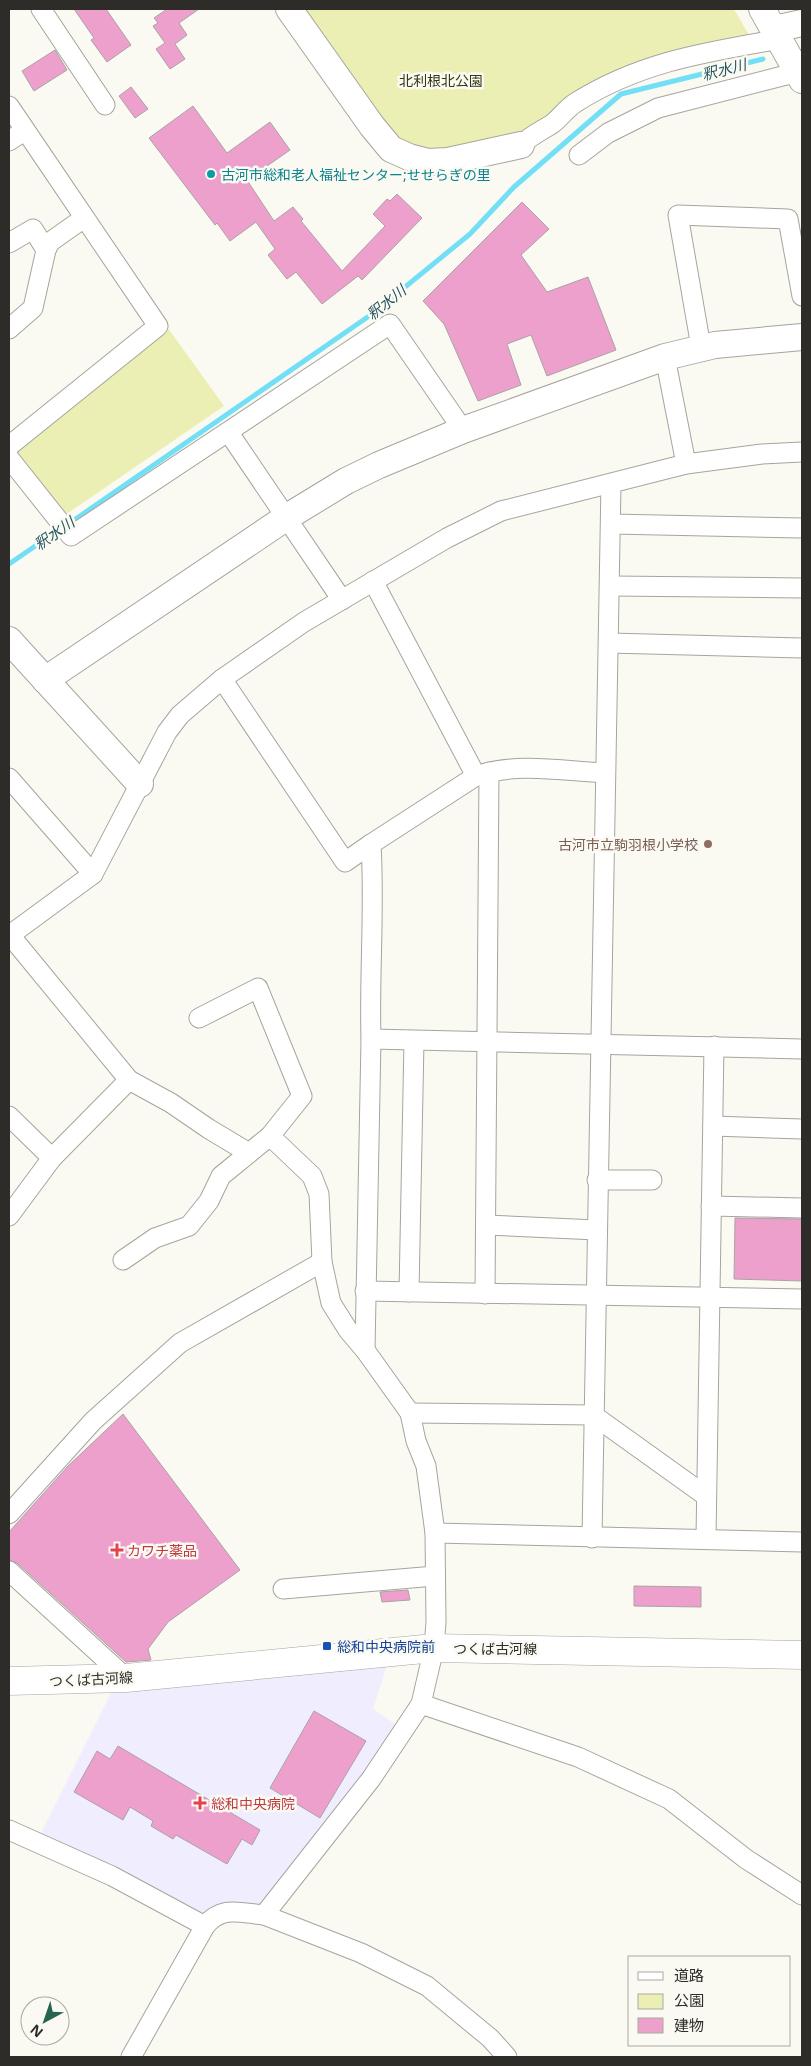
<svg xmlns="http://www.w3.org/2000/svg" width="811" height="2066" font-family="'Noto Sans','Noto Sans JP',sans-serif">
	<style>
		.medical { fill: #f0edff }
		.green { fill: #ecefb4 }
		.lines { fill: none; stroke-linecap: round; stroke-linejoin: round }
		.stream { stroke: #72dff6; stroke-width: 5 }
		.building { fill: #eca0cb; stroke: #aaa2a6 }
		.street-casing { stroke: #a6a49d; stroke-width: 21 }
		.secondary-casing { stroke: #a6a49d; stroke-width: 28 }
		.primary-casing { stroke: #a6a49d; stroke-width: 29 }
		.street { stroke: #fff; stroke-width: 19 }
		.secondary { stroke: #fff; stroke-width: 26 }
		.primary { stroke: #fff; stroke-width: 28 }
		.culture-dot { fill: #0f9aa8; stroke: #fbfaf2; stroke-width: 2 }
		.education-dot { fill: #8d6e63; stroke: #fbfaf2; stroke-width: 2 }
		.health-dot { fill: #e0444e; stroke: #fbfaf2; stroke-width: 2 }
		.transit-dot { fill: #1a4fb4; stroke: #fbfaf2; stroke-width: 2 }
		.labels { text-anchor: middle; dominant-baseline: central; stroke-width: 5; stroke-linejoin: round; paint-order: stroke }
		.park-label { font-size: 14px; fill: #363613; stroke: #fbfaf2 }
		.culture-label { font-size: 14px; fill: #0d838f; stroke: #fbfaf2; text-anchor: start }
		.education-label { font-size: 14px; fill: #785e54; stroke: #fbfaf2; text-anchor: end }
		.health-label { font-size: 14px; fill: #be3a42; stroke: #fbfaf2; text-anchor: start }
		.transit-label { font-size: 14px; fill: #164399; stroke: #fbfaf2; text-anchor: start }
		.street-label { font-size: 14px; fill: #2d2c29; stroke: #fbfaf2 }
		.water-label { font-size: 15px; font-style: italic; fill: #265560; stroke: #fbfaf2 }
	</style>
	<rect width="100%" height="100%" fill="#fbfaf2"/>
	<!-- medical -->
	<polygon class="medical" points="387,1665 373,1709 400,1727 263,1904 222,1904 210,1907 202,1916 40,1835 112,1691"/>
	<!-- green -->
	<g class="green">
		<polygon points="302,9 734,9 749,35 654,56 591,87 518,134 441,153 399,142"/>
		<polygon points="165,324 224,406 58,520 9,451"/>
	</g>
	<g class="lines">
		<!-- stream -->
		<g class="stream">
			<polyline points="67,525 372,314 470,234 514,187 621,94 763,59"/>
			<polyline points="9,564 60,529"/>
		</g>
	</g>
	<!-- building -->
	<g class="building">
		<polygon points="74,9 106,9 131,45 107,62 91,40 94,38"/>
		<polygon points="167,9 199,9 179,23 187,35 175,44 185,59 170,69 156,49 165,43 153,26 158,23 154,18"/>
		<polygon points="55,50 67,70 34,91 22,71"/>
		<polygon points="131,87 148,109 135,118 119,96"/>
		<polygon points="193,106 227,153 270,122 290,150 247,180 274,221 293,207 303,219 301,221 342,271 385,226 373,214 387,199 390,201 397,194 422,218 362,280 358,276 322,304 296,272 287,279 268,255 275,249 256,222 230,241 217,223 215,225 149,138"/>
		<polygon points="522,202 549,229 521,255 547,292 588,277 616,350 547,376 531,335 507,344 521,385 478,401 444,324 423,301"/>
		<polygon points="735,1218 802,1219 802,1281 734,1279"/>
		<polygon points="123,1414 240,1570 168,1622 148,1649 151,1660 126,1662 17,1563 9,1560 9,1532 68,1466"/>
		<polygon points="634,1586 701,1587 701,1607 634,1606"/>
		<polygon points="408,1590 410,1600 382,1602 380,1592"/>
		<polygon points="314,1711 366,1741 320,1818 270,1788"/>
		<polygon points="118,1746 260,1830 252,1845 242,1839 227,1864 176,1835 173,1839 151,1826 153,1821 130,1807 123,1820 74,1792 97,1751 110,1759"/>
	</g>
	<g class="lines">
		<!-- street casing -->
		<g class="street-casing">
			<g id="street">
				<polyline points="41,9 105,105"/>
				<polyline points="9,106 158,326 9,446"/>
				<polyline points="9,141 24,131"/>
				<path d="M 521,145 C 530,136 541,131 552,124 C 560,118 566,109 575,103 C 639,62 706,52 780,39"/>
				<polyline points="579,155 608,133 658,108 802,71"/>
				<polyline points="9,243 33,229 46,250"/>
				<polyline points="9,329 33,308 46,250 50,242 84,218"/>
				<polyline points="701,347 678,215 788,219 802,296"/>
				<polyline points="665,357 686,464"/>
				<polyline points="229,433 342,600"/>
				<polyline points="9,458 71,536 390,324 463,430"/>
				<polyline points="611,524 802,528"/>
				<polyline points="373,581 476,776"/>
				<polyline points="611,586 802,588"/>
				<polyline points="609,643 802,648"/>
				<polyline points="222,679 345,862 371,844"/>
				<polyline points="9,778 93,874"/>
				<polyline points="9,934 129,1080 171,1103 209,1129 249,1153"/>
				<polyline points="10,935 93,874 167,732 180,715 222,679 304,622 447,538 501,511 686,464 762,454 802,452"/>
				<polyline points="371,1039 802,1049"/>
				<polyline points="9,1116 52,1158"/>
				<polyline points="713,1126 802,1129"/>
				<polyline points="597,1180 652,1180"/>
				<polyline points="711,1206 802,1208"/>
				<polyline points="9,1216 52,1158 129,1080"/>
				<polyline points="486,1225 597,1230"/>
				<polyline points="123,1260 155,1238 189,1226 209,1201 221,1176 270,1136 302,1096 258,988 199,1018"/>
				<polyline points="365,1291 802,1299"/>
				<polyline points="409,1292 414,1041"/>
				<polyline points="485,1294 489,772"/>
				<path d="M 365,1350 L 371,1039 C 369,974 375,909 371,844 L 476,776 C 516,762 563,771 605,773"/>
				<polyline points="410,1413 593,1415 706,1496"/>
				<polyline points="9,1514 93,1421 180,1343 322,1262"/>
				<polyline points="435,1533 802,1542"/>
				<polyline points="592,1538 611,484"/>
				<polyline points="706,1538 714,1046"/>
				<polyline points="9,1571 126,1678"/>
				<polyline points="283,1589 435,1576"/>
				<polyline points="421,1704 578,1757 669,1799 746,1859 802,1895"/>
				<polyline points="9,1830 112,1876 205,1926"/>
				<polyline points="264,1915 361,1953 427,1986 490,2038 507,2057"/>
				<path d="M 131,2057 L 205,1926 C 222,1905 240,1913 264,1915 L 371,1779 L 421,1704 L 434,1648 L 436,1622 L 435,1533 L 426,1466 L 416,1441 L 410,1413 L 365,1350 L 348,1330 L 331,1303 L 322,1262 L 319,1194 L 312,1176 L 270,1136"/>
			</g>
		</g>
		<!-- secondary casing -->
		<g class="secondary-casing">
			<g id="secondary">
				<polyline points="289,9 372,126 391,149 409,157 428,162 448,161 521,145"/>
				<polyline points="762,9 802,80"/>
				<polyline points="774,29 802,23"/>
				<polyline points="9,640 140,784"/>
				<polyline points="45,680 287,517 346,481 379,465 463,430 665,357 715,345 802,337"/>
			</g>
		</g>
		<!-- primary casing -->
		<g class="primary-casing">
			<polyline id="primary" points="9,1681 126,1678 434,1648 802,1655"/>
		</g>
		<!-- street -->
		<use href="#street" class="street"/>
		<!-- secondary -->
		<use href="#secondary" class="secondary"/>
		<!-- primary -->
		<use href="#primary" class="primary"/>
	</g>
	<!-- markers -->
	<circle class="culture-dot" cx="211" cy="174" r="5"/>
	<circle class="education-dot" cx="708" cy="844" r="5"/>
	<g class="health-dot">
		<path d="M114.5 1542.5h5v5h5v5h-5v5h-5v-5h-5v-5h5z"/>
		<path d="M197.5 1795.5h5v5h5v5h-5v5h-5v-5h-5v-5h5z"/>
	</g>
	<rect class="transit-dot" x="322" y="1641" width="10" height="10" rx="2.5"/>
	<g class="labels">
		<!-- park labels -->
		<g class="park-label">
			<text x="441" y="80">北利根北公園</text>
		</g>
		<!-- culture labels -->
		<g class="culture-label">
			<text x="221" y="174">古河市総和老人福祉センター;せせらぎの里</text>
		</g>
		<!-- education labels -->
		<g class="education-label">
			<text x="698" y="844">古河市立駒羽根小学校</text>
		</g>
		<!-- health labels -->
		<g class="health-label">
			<text x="127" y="1550">カワチ薬品</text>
			<text x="211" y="1803">総和中央病院</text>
		</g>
		<!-- transit labels -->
		<g class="transit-label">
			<text x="337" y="1646">総和中央病院前</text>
		</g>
		<!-- street labels -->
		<g class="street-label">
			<text x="495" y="1648">つくば古河線</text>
			<text transform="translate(91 1679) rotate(-3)">つくば古河線</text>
		</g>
		<!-- water labels -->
		<g class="water-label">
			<text transform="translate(724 69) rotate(-14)">釈水川</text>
			<text transform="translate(386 302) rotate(-39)">釈水川</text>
			<text transform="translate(54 533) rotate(-35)">釈水川</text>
		</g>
	</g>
	<!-- border -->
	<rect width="811" height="2066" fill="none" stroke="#2d2c29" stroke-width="20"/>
	<!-- legend -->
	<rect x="628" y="1956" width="162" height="90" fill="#fbfaf2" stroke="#a9a8a2"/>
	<rect x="638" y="1972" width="25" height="8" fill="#ffffff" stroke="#a9a8a2"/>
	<text x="674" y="1981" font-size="15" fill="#2d2c29">道路</text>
	<rect x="638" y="1994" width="25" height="15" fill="#ecefb4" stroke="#a9a8a2"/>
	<text x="674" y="2006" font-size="15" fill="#2d2c29">公園</text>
	<rect x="638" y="2018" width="25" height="15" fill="#eca0cb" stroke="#a9a8a2"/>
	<text x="674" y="2031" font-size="15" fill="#2d2c29">建物</text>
	<!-- north arrow -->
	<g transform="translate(45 2021) rotate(220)"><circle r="24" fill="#fbfaf2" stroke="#a9a8a2"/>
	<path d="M0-4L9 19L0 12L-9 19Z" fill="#286550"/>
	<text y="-8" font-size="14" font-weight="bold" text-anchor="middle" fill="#2d2c29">N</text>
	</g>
</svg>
